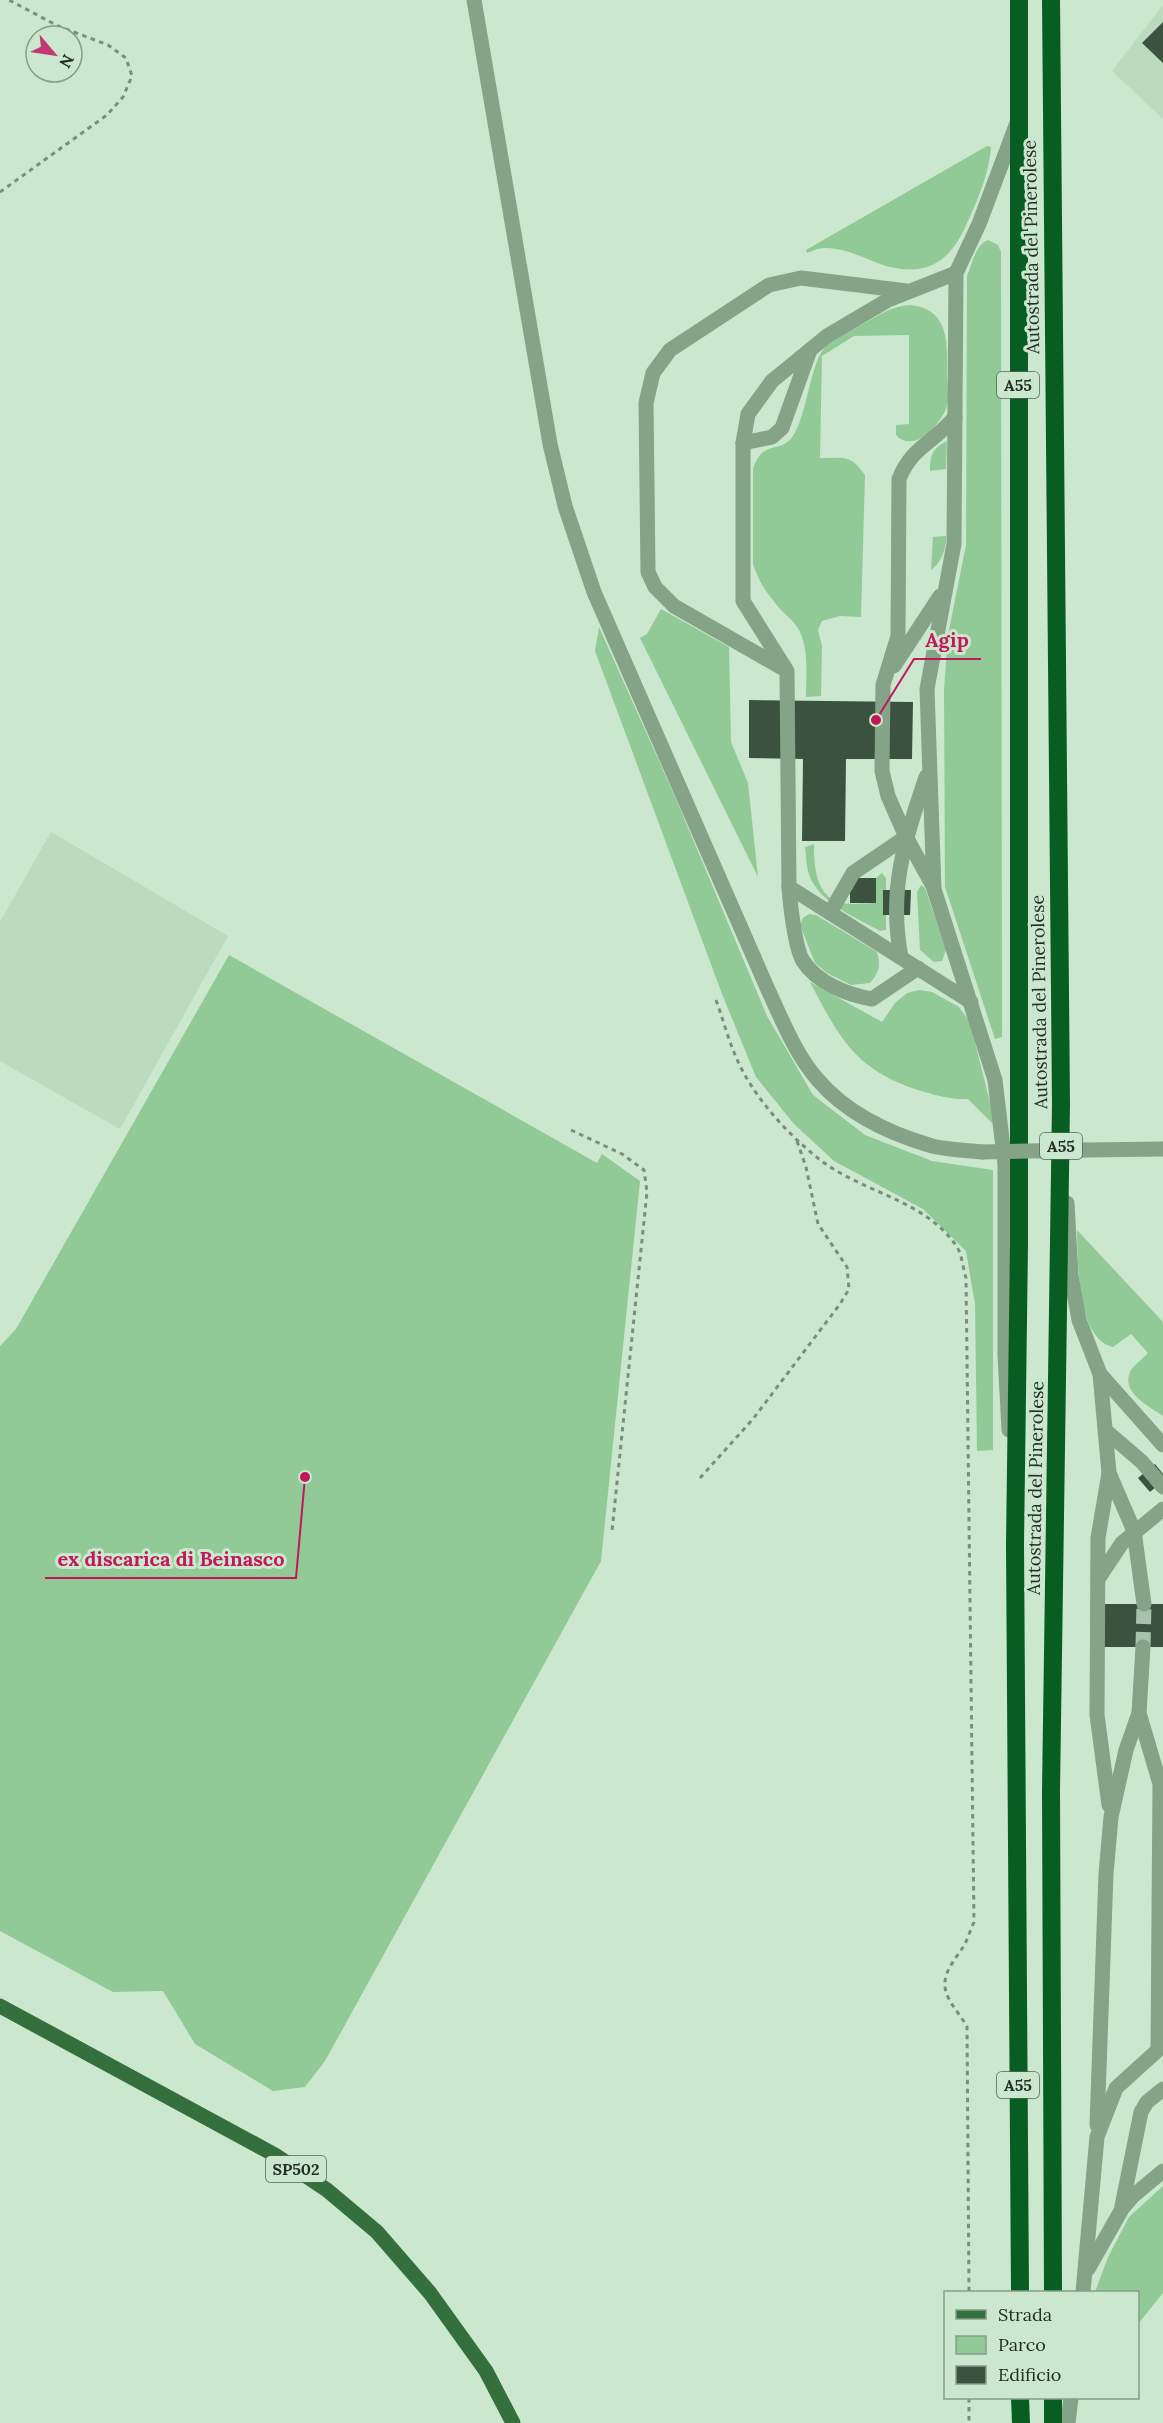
<svg xmlns="http://www.w3.org/2000/svg" width="1163" height="2423" font-family="Lora,serif">
	<style>
		.built { fill: #badbbd }
		.green { fill: #91ca97 }
		.building { fill: #3b533e }
		.lines { fill: none; stroke-linecap: round; stroke-linejoin: round }
		.minor-tunnel { stroke: #a9c2ab; stroke-width: 15; stroke-dasharray: 15 8; stroke-linecap: butt }
		.path { stroke: #7a8e7c; stroke-width: 3; stroke-dasharray: 4.5 4.5; stroke-linecap: butt }
		.minor { stroke: #84a387; stroke-width: 15 }
		.major { stroke: #34703e; stroke-width: 15 }
		.highway { stroke: #085d22; stroke-width: 18 }
		.minor-bridge { stroke: #84a387; stroke-width: 15 }
		.labels { text-anchor: middle; dominant-baseline: central; stroke-width: 6; stroke-linejoin: round; paint-order: stroke }
		.shield { fill: #cbe7cd; stroke: #556657; stroke-width: 1.5 }
		.shield-label { font-size: 16px; font-weight: bold; fill: #232e24 }
		.street-label { font-size: 18px; fill: #232e24; stroke: #cbe7cd }
		.leader { fill: none; stroke: #c2185b; stroke-width: 2 }
		.callout-dot { fill: #c2185b; stroke: #cbe7cd; stroke-width: 2 }
		.callout-label { font-size: 20px; text-anchor: middle; font-weight: bold; fill: #c2185b; stroke: #cbe7cd; stroke-width: 6; stroke-linejoin: round; paint-order: stroke }
	</style>
	<rect width="100%" height="100%" fill="#cbe7cd"/>
	<!-- built -->
	<g class="built">
		<polygon points="1163,5 1163,119 1112,71"/>
		<polygon points="51,832 228,936 120,1129 0,1061 0,922"/>
	</g>
	<!-- green -->
	<g class="green">
		<path d="M 987,146 L 991,147 C 989,173 979,197 968,221 C 951,261 929,277 886,266 C 866,260 846,247 824,248 C 819,248 812,251 807,253 L 806,250 Z"/>
		<path d="M 988,240 L 998,245 L 1001,252 L 1002,1037 L 995,1039 L 945,887 L 944,690 L 948,635 L 966,545 L 967,276 C 972,264 976,244 988,240 Z"/>
		<path d="M 910,305 C 950,309 947,343 947,373 C 947,383 950,396 947,406 C 942,423 914,455 896,435 L 896,425 L 909,424 L 909,335 L 854,336 L 822,356 L 820,458 C 845,458 850,454 865,475 L 861,617 L 840,616 L 822,621 L 818,630 L 822,646 L 821,696 L 806,697 C 806,676 809,652 800,632 C 796,623 789,618 782,611 C 769,597 759,583 753,564 L 753,469 C 763,438 780,455 793,436 C 808,413 810,361 827,345 C 838,337 852,330 863,324 C 879,315 892,306 910,305 Z"/>
		<path d="M 947,441 L 946,469 L 930,471 C 930,455 932,449 947,441 Z"/>
		<path d="M 946,536 C 947,548 941,563 931,570 L 933,537 Z"/>
		<polygon points="661,609 729,647 731,742 748,783 758,877 640,638 647,634"/>
		<polygon points="599,627 676,799 767,1016 813,1095 865,1135 932,1161 993,1170 993,1450 977,1451 975,1304 966,1251 923,1209 834,1161 794,1124 756,1077 722,994 595,651"/>
		<path d="M 814,844 C 814,865 815,897 842,903 C 852,905 865,903 875,903 L 876,878 L 882,873 L 886,878 L 886,930 L 880,931 C 855,917 816,902 808,871 C 806,863 806,855 805,847 Z"/>
		<polygon points="921,885 925,888 946,950 942,961 934,962 920,950 917,892"/>
		<path d="M 809,914 L 816,915 L 877,952 C 881,965 879,973 870,983 L 851,985 L 827,973 L 815,963 L 800,925 L 803,918 Z"/>
		<polygon points="229,955 597,1163 602,1154 640,1181 601,1561 325,2061 305,2087 273,2091 195,2044 163,1991 113,1992 0,1931 0,1346 16,1329"/>
		<path d="M 810,982 L 882,1022 L 895,1003 L 907,993 L 919,990 L 932,992 L 959,1007 L 970,1022 L 996,1127 L 968,1099 C 951,1100 935,1095 918,1090 C 855,1070 839,1037 810,982 Z"/>
		<path d="M 1077,1230 L 1163,1322 L 1163,1416 C 1149,1406 1119,1392 1131,1370 C 1135,1364 1143,1359 1148,1353 L 1131,1334 L 1113,1347 C 1076,1339 1078,1259 1077,1230 Z"/>
		<polygon points="1163,2186 1163,2293 1138,2324 1138,2292 1095,2292 1108,2257 1129,2217"/>
	</g>
	<!-- building -->
	<g class="building">
		<polygon points="1163,22 1163,63 1142,43"/>
		<polygon points="749,700 913,702 912,759 846,759 845,841 802,841 803,759 749,758"/>
		<rect x="850" y="878" width="26" height="25"/>
		<polygon points="883,890 911,890 910,915 883,915"/>
		<polygon points="1155,1464 1163,1474 1163,1481 1150,1492 1138,1478"/>
		<rect x="1104" y="1604" width="59" height="43"/>
	</g>
	<g class="lines">
		<!-- minor-tunnel -->
		<polyline class="minor-tunnel" points="1143,1647 1144,1604"/>
		<!-- path -->
		<g class="path">
			<polyline points="0,192 107,115 123,97 132,76 126,58 108,45 58,26 9,0"/>
			<path d="M 716,1000 C 723,1019 728,1039 736,1057 C 752,1095 786,1133 819,1159 C 862,1193 925,1199 957,1247 C 962,1255 963,1268 966,1278 L 974,1922 C 971,1929 968,1937 965,1944 C 954,1962 937,1977 949,1999 C 954,2009 962,2017 967,2027 L 969,2292"/>
			<polyline points="571,1130 622,1154 644,1170 647,1192 612,1531"/>
			<polyline points="700,1478 753,1419 840,1304 849,1289 847,1267 818,1224 806,1167 797,1141"/>
			<polyline points="969,2398 969,2423"/>
		</g>
		<!-- minor -->
		<g class="minor">
			<path d="M 474,0 L 550,444 L 565,506 L 594,592 L 769,992 C 783,1022 796,1055 818,1080 C 847,1114 891,1134 932,1146 C 948,1150 966,1150 982,1152"/>
			<polyline points="956,273 888,300 827,336 772,381 748,414 743,443 743,601 787,671 789,887 971,1002"/>
			<polyline points="743,443 772,437 782,428 810,350"/>
			<polyline points="894,666 940,596"/>
			<polyline points="784,669 674,606 655,587 648,572 646,403 653,373 670,350 769,285 801,278 907,291"/>
			<path d="M 932,884 L 906,837 L 888,796 L 882,771 L 883,685 L 898,636 L 899,479 C 912,446 934,443 955,417"/>
			<path d="M 789,887 C 790,903 795,948 803,961 C 817,983 848,995 872,999 L 918,968"/>
			<polyline points="830,913 853,873 906,837"/>
			<path d="M 901,957 C 888,889 905,840 926,777"/>
			<polyline points="1086,1150 1163,1149"/>
			<polyline points="1067,1203 1071,1276 1079,1320 1100,1374 1109,1473 1134,1531 1144,1604"/>
			<polyline points="1100,1374 1163,1445"/>
			<polyline points="1009,1430 1005,1355 1005,1164 995,1080 934,889 927,689 954,544 956,273 979,224 1017,123"/>
			<polyline points="1106,1431 1142,1462 1163,1487"/>
			<polyline points="1109,1473 1098,1538 1097,1715 1109,1805"/>
			<polyline points="1098,1579 1122,1543 1163,1509"/>
			<polyline points="1097,2125 1106,1874 1111,1817 1126,1750 1139,1713"/>
			<polyline points="1122,2206 1141,2112 1147,2102 1163,2089"/>
			<polyline points="1088,2269 1122,2209 1133,2196 1163,2171"/>
			<polyline points="1083,2292 1097,2137 1116,2088 1158,2050 1160,1784 1139,1713 1143,1647"/>
			<polyline points="1068,2423 1071,2398"/>
		</g>
		<!-- major -->
		<polyline class="major" points="0,2006 275,2155 327,2190 377,2232 430,2293 486,2371 513,2423"/>
		<!-- highway -->
		<g class="highway">
			<polyline points="1019,0 1019,1244 1015,1544 1020,2292"/>
			<polyline points="1051,0 1061,1104 1051,1791 1053,2292"/>
			<polyline points="1020,2398 1021,2423"/>
			<polyline points="1053,2398 1053,2423"/>
		</g>
		<!-- minor-bridge -->
		<polyline class="minor-bridge" points="982,1152 1086,1150"/>
	</g>
	<g class="labels">
		<!-- shield labels -->
		<g class="shield">
			<rect x="997" y="372" width="42" height="26" rx="4.5"/>
			<rect x="1040" y="1133" width="42" height="26" rx="4.5"/>
			<rect x="997" y="2072" width="42" height="26" rx="4.5"/>
			<rect x="266" y="2156" width="60" height="26" rx="4.5"/>
		</g>
		<g class="shield-label">
			<text x="1018" y="385">A55</text>
			<text x="1061" y="1146">A55</text>
			<text x="1018" y="2085">A55</text>
			<text x="296" y="2169">SP502</text>
		</g>
		<!-- street labels -->
		<g class="street-label">
			<text transform="translate(1031 247) rotate(-91)">Autostrada del Pinerolese</text>
			<text transform="translate(1039 1002) rotate(-91)">Autostrada del Pinerolese</text>
			<text transform="translate(1035 1488) rotate(-89)">Autostrada del Pinerolese</text>
		</g>
	</g>
	<!-- callouts -->
	<path class="leader" d="M876 720L914 659H981M305 1477L296 1578H45"/>
	<g class="callout-dot">
		<circle cx="876" cy="720" r="6"/>
		<circle cx="305" cy="1477" r="6"/>
	</g>
	<g class="callout-label">
		<text x="947" y="647">Agip</text>
		<text x="171" y="1566">ex discarica di Beinasco</text>
	</g>
	<!-- legend -->
	<rect x="944" y="2291" width="195" height="108" fill="#cbe7cd" stroke="#889d89" stroke-width="1.5"/>
	<rect x="956" y="2310" width="30" height="9" fill="#34703e" stroke="#889d89" stroke-width="1.5"/>
	<text x="998" y="2321" font-size="18" fill="#232e24">Strada</text>
	<rect x="956" y="2336" width="30" height="18" fill="#91ca97" stroke="#889d89" stroke-width="1.5"/>
	<text x="998" y="2351" font-size="18" fill="#232e24">Parco</text>
	<rect x="956" y="2366" width="30" height="18" fill="#3b533e" stroke="#889d89" stroke-width="1.5"/>
	<text x="998" y="2381" font-size="18" fill="#232e24">Edificio</text>
	<!-- north arrow -->
	<g transform="translate(54 54) rotate(119)"><circle r="28" fill="#cbe7cd" stroke="#889d89" stroke-width="1.5"/>
	<path d="M0-4.5L10 22L0 15L-10 22Z" fill="#c13875"/>
	<text y="-9" font-size="16" font-weight="bold" text-anchor="middle" fill="#232e24">N</text>
	</g>
</svg>
